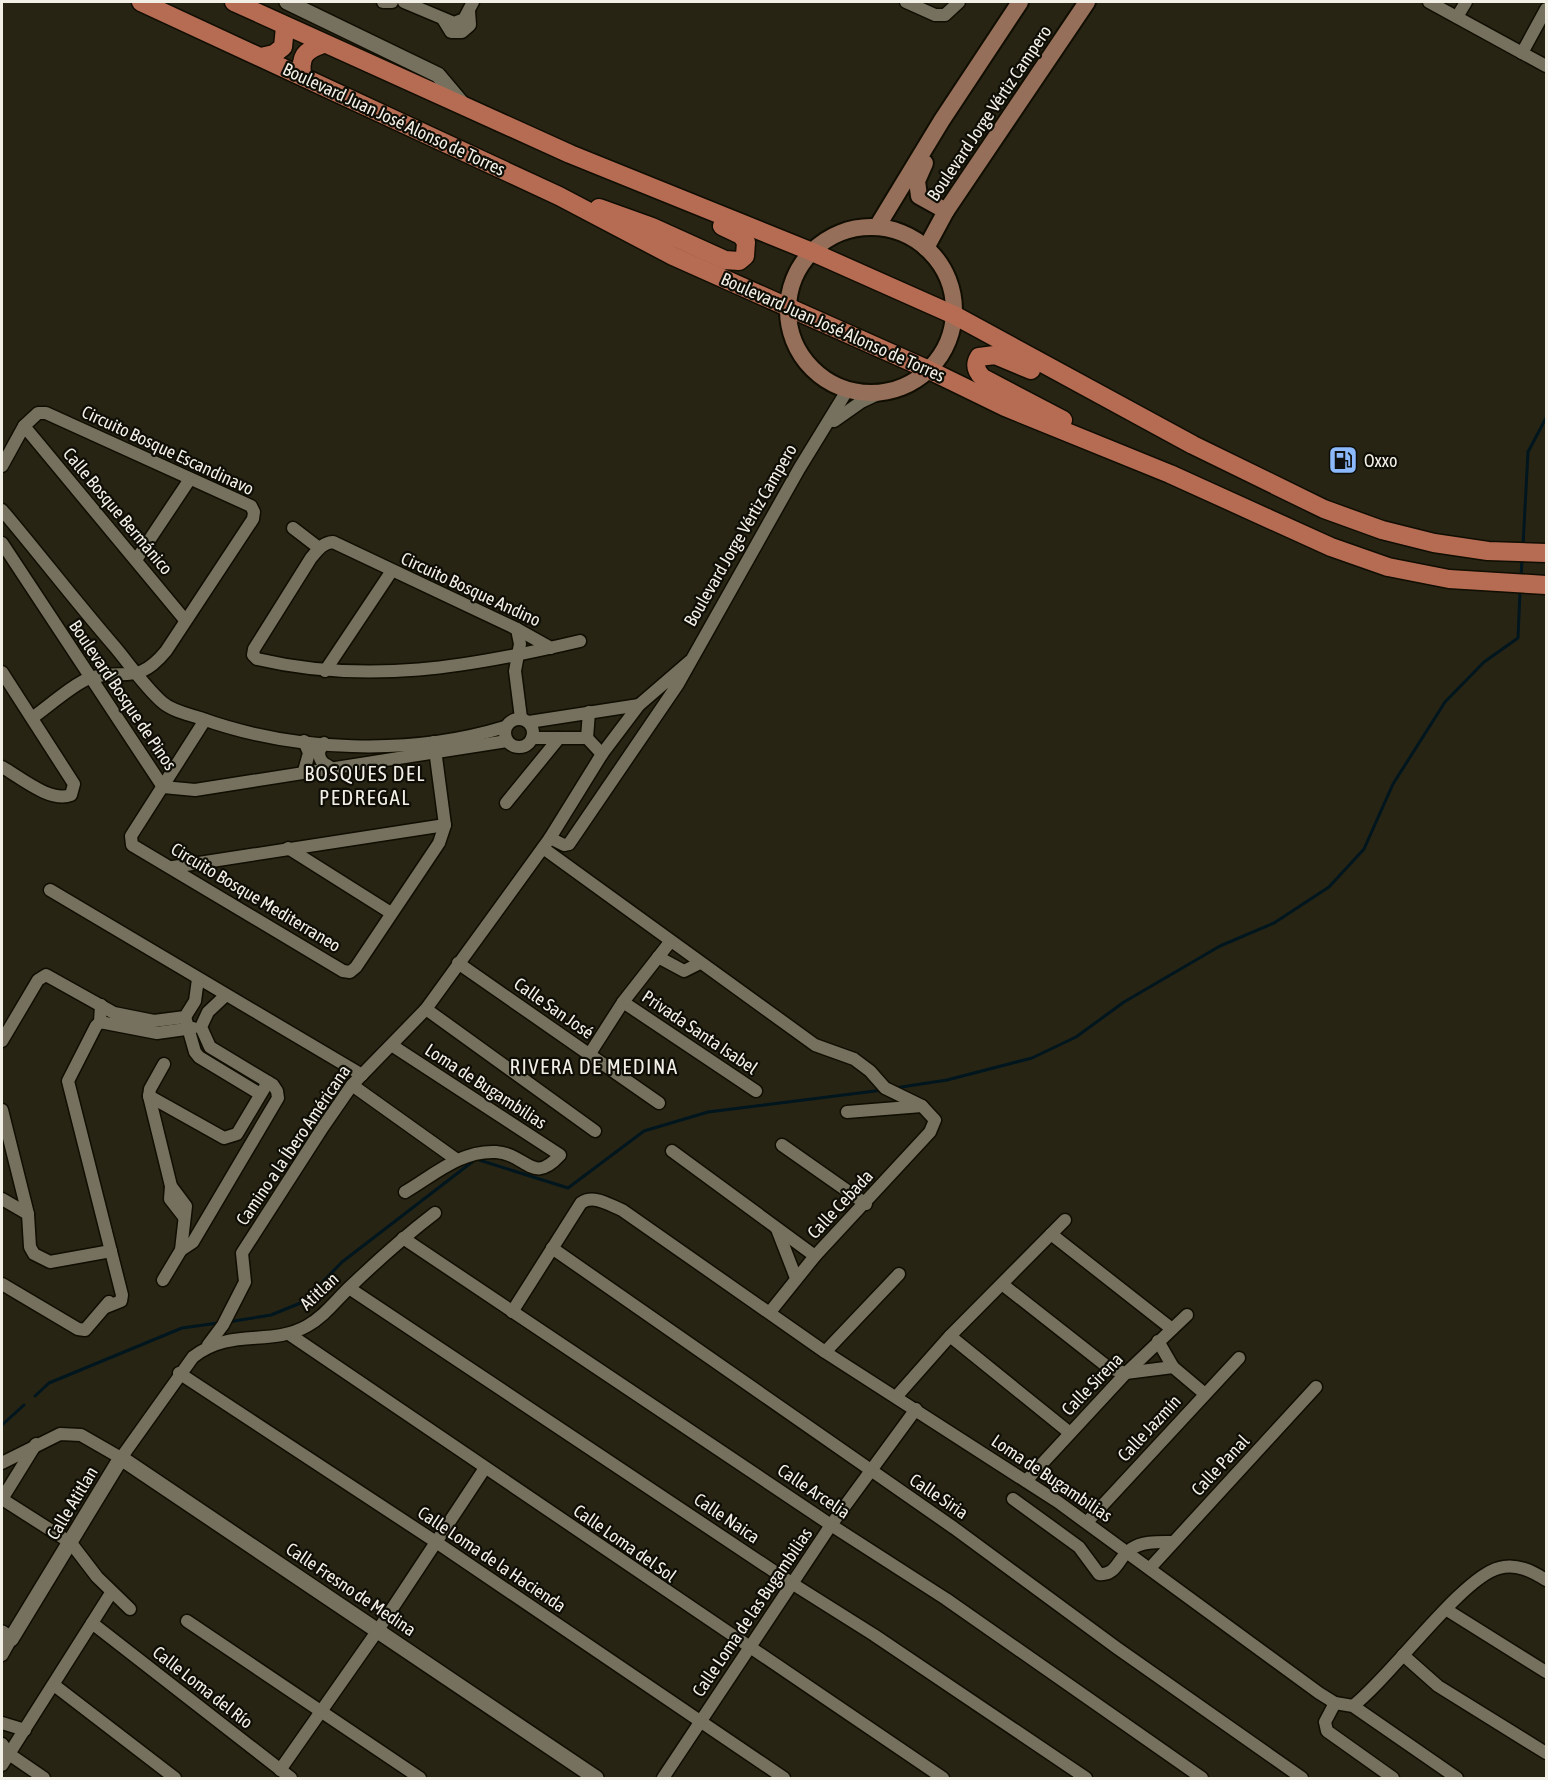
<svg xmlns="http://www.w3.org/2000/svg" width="1548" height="1780" font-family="'Asap Condensed',sans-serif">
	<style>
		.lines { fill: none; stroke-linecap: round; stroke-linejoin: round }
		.stream { stroke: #00161e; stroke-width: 3 }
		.minor-casing { stroke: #100d01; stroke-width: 15 }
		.tertiary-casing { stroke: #100d01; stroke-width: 18 }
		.secondary-casing { stroke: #100d01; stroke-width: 20 }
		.primary-casing { stroke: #100d01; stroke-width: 21 }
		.minor { stroke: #75715e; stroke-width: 12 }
		.tertiary { stroke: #75715e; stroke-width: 15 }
		.secondary { stroke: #956f59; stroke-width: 16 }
		.primary { stroke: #b66c53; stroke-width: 18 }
		.labels { text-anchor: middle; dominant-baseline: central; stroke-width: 4.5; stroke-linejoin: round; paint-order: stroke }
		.street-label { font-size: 18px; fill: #f2f0e6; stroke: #0e0d06 }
		.poi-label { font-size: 18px; fill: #f2f0e6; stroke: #0e0d06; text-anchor: start }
		.quarter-label { font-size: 21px; letter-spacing: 1.5px; fill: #f2f0e6; stroke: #0e0d06 }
	</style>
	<rect width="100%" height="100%" fill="#272414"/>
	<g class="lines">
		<!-- stream -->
		<g class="stream">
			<polyline points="1523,545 1528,452 1546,418"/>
			<polyline points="1521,578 1522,558"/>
			<polyline points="895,1088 947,1080 1032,1058 1076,1037 1124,1002 1220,946 1274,923 1329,887 1364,849 1393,784 1445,702 1484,662 1518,638 1520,591"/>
			<polyline points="228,1322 271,1315 303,1302 342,1262 476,1159 568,1188 644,1131 708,1112 883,1090"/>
			<polyline points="35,1396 49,1383 182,1328 218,1323"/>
			<polyline points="2,1425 24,1405"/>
		</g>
		<!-- minor casing -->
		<g class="minor-casing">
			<g id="minor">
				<polyline points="383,2 392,2"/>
				<polyline points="404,2 454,23 464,19 473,2"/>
				<polyline points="906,2 935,15 945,15 959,2"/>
				<polyline points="1429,2 1546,66"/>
				<polyline points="1457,17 1466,2"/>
				<polyline points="443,19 451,32 462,32 470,25 469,11"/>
				<polyline points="1522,53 1546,9"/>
				<polyline points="834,421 861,402 878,394"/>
				<polyline points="24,426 185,620"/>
				<path d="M 2,466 L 24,426 L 38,413 L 46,413 L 251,506 L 254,512 L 253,519 L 166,651 C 137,686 126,668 90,678 C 76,682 45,709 32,718"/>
				<path d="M 2,510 C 40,555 76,602 115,647 C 130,665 145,687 162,702 C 172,711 188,714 200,718 C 294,752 410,756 505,727"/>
				<polyline points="293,528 319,548"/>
				<polyline points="2,543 163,787 195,790 507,741"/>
				<polyline points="136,560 190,479"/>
				<polyline points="517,629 520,644 515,671 521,718"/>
				<path d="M 551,648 L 517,629 L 333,542 C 322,543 318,550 311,558 L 254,649 L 253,655 L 257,659 C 368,685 470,667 580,641"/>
				<polyline points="690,661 639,705 602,754 550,838 564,845 569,844 678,684 799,469 848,389"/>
				<polyline points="325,671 391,572"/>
				<path d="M 2,672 L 74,784 L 71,795 C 50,803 20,777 2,767"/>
				<circle cx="519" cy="733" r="14"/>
				<polyline points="205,720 131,836 132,845 343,971 350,972 356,967 439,843 445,825 434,742"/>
				<polyline points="529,722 639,705"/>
				<polyline points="532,738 587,738 602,754"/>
				<polyline points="587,738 589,712"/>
				<path d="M 324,743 L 319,751 C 319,760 322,763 330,767"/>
				<polyline points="304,771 309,753 304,741"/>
				<polyline points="506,803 559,738"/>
				<polyline points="288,848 391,913"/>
				<polyline points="543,848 815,1045 854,1059 870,1071 885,1088 922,1106"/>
				<polyline points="173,867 445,825"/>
				<polyline points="50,890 362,1075"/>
				<polyline points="658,957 684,971 700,963"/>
				<polyline points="458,963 659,1103"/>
				<polyline points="623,1002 756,1091"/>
				<polyline points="101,1005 100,1022 96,1026 68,1081 122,1295 121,1301 106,1307"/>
				<polyline points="426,1009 595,1131"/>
				<polyline points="185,1017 195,1052 199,1057 260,1094"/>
				<polyline points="100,1022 157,1033 193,1028"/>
				<polyline points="2,1041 38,980 46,975 114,1013 154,1021 185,1017 195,1001 198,979"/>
				<path d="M 393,1046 L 560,1155 C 532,1186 527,1154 496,1152 C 461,1150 434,1175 405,1192"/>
				<polyline points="589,1055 623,1002 670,942"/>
				<polyline points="352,1085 457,1160"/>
				<polyline points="149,1096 224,1138 237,1134 268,1082"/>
				<polyline points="2,1110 28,1214 30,1247 34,1254 50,1262 111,1251"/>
				<polyline points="782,1145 866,1204"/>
				<polyline points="672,1151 815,1256"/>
				<polyline points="171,1186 170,1199 184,1217"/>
				<polyline points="2,1199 28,1214"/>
				<polyline points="777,1229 796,1278"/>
				<polyline points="1051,1234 1172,1329"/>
				<polyline points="403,1238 831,1525 946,1599 1202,1778"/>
				<polyline points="552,1248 954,1528 1117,1648 1302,1778"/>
				<polyline points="181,1250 193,1242 278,1098 277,1091 273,1085 210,1047 201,1027 208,1012 226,995"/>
				<polyline points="163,1280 181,1250 186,1206 171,1186 149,1096 150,1089 164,1064"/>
				<polyline points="2,1284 78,1329 85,1330 109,1302"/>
				<polyline points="1002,1284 1109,1368 1126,1373 1173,1367 1205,1394"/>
				<polyline points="349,1288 793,1584 874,1635 1086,1778"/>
				<path d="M 512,1312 L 581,1203 C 594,1194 609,1205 622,1210 L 825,1352 L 1058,1502 L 1319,1693 L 1335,1703 L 1353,1706 L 1457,1778"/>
				<polyline points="770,1312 815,1256 930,1132 935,1120 922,1106 847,1112"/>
				<polyline points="289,1334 943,1778"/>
				<polyline points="950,1336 1070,1433"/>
				<polyline points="1158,1341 1173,1367"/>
				<polyline points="208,1345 223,1325 245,1282 242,1253 323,1127 352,1085 426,1009 550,838"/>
				<polyline points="825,1352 899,1274"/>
				<polyline points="179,1373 436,1542 784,1778"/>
				<polyline points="896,1397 950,1336 1065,1220"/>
				<path d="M 2,1463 L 60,1434 L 81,1435 L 121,1458 L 193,1357 C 231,1327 270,1347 307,1326 C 325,1316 336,1300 351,1286 C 378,1260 405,1236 435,1213"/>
				<polyline points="1026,1481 1126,1373 1187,1315"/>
				<polyline points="2,1499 71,1543 97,1577 130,1609"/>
				<polyline points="2,1499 36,1444"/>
				<path d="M 1013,1499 L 1079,1547 L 1099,1574 C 1117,1576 1118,1557 1131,1549 C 1143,1541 1159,1542 1173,1542"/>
				<polyline points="1087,1522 1239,1358"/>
				<polyline points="1150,1568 1316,1387"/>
				<polyline points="1447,1610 1546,1672"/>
				<polyline points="187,1621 420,1778"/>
				<polyline points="92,1623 291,1778"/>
				<polyline points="2,1655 11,1639"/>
				<polyline points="1403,1655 1438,1686 1546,1753"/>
				<polyline points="54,1685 175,1778"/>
				<polyline points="1335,1703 1325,1722 1327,1731 1393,1778"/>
				<path d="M 1353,1706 C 1390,1678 1462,1577 1499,1568 C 1516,1563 1532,1571 1546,1580"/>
				<polyline points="2,1723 25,1730"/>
				<polyline points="2,1744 9,1754 44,1778"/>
				<polyline points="2,1765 111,1593"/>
				<polyline points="280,1770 378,1630 485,1468"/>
				<polyline points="663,1778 831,1525 916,1409"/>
			</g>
		</g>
		<!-- tertiary casing -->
		<g class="tertiary-casing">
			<g id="tertiary">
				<polyline points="287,2 438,75 465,107"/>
				<polyline points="2,1633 11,1639 121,1458 596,1778"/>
			</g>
		</g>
		<!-- secondary casing -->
		<g class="secondary-casing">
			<g id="secondary">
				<polyline points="925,163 917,181 919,196 946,211"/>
				<circle cx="871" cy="310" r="83"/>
				<polyline points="877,227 942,120 1020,2"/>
				<polyline points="926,248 946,211 1087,2"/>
			</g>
		</g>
		<!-- primary casing -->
		<g class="primary-casing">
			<g id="primary">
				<polyline points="141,2 559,196 673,256 929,370 1005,407 1170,474 1331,547 1388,567 1449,579 1546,585"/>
				<polyline points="234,2 570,154 810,251 954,315 1193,445 1324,509 1382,530 1434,543 1488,551 1546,553"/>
				<polyline points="261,57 274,54 283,47 285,27"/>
				<path d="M 302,76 C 300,56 304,51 323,44"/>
				<polyline points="599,208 652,227 725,260 739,261 745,256 746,242 741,235 722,226"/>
				<path d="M 1031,370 L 995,355 L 979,357 C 974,365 976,371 983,378 L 1063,420"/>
			</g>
		</g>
		<!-- minor -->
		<use href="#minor" class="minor"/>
		<!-- tertiary -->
		<use href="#tertiary" class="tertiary"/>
		<!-- secondary -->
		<use href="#secondary" class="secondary"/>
		<!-- primary -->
		<use href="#primary" class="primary"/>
	</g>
	<!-- icons -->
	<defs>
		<g id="fuel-square" transform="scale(1.5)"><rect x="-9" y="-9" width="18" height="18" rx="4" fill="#8cb9fc" stroke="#0e0d06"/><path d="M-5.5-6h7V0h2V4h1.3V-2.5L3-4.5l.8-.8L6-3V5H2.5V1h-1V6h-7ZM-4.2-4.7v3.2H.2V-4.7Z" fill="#111"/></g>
	</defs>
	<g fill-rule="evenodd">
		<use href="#fuel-square" x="1343" y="460"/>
	</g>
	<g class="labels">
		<!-- street labels -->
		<g class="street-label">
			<text transform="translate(989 113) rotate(-56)">Boulevard Jorge Vértiz Campero</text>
			<text transform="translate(394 119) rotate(25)">Boulevard Juan José Alonso de Torres</text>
			<text transform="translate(833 327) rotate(24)">Boulevard Juan José Alonso de Torres</text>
			<text transform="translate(168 450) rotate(25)">Circuito Bosque Escandinavo</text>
			<text transform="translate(118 511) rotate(50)">Calle Bosque Bermánico</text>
			<text transform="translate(740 535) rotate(-60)">Boulevard Jorge Vértiz Campero</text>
			<text transform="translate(471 589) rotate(25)">Circuito Bosque Andino</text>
			<text transform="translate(123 695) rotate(56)">Boulevard Bosque de Pinos</text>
			<text transform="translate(256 897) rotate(31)">Circuito Bosque Mediterraneo</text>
			<text transform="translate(554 1008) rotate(35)">Calle San José</text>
			<text transform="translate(700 1032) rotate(34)">Privada Santa Isabel</text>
			<text transform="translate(486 1086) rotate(33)">Loma de Bugambilias</text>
			<text transform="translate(293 1145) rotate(-56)">Camino a la Íbero Américana</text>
			<text transform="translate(840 1204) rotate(-47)">Calle Cebada</text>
			<text transform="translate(319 1291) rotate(-43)">Atitlan</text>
			<text transform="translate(1092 1384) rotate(-46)">Calle Sirena</text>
			<text transform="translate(1149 1428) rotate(-47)">Calle Jazmín</text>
			<text transform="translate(1220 1465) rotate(-47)">Calle Panal</text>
			<text transform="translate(1052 1478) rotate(34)">Loma de Bugambilias</text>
			<text transform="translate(814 1491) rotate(34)">Calle Arcelia</text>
			<text transform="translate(939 1496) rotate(34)">Calle Siria</text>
			<text transform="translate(72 1503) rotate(-59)">Calle Atitlan</text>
			<text transform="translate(727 1518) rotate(34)">Calle Naica</text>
			<text transform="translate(625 1543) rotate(35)">Calle Loma del Sol</text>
			<text transform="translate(492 1559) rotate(34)">Calle Loma de la Hacienda</text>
			<text transform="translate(351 1589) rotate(34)">Calle Fresno de Medina</text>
			<text transform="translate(752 1612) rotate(-56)">Calle Loma de las Bugambilias</text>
			<text transform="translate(203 1687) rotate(38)">Calle Loma del Río</text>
		</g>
		<!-- poi labels -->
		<g class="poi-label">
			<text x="1364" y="460">Oxxo</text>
		</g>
		<!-- quarter labels -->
		<g class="quarter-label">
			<text x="365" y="773">BOSQUES DEL<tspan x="365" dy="24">PEDREGAL</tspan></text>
			<text x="594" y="1066">RIVERA DE MEDINA</text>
		</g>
	</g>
	<!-- border -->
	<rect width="1548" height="1780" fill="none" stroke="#f2f0e6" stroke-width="6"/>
</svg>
